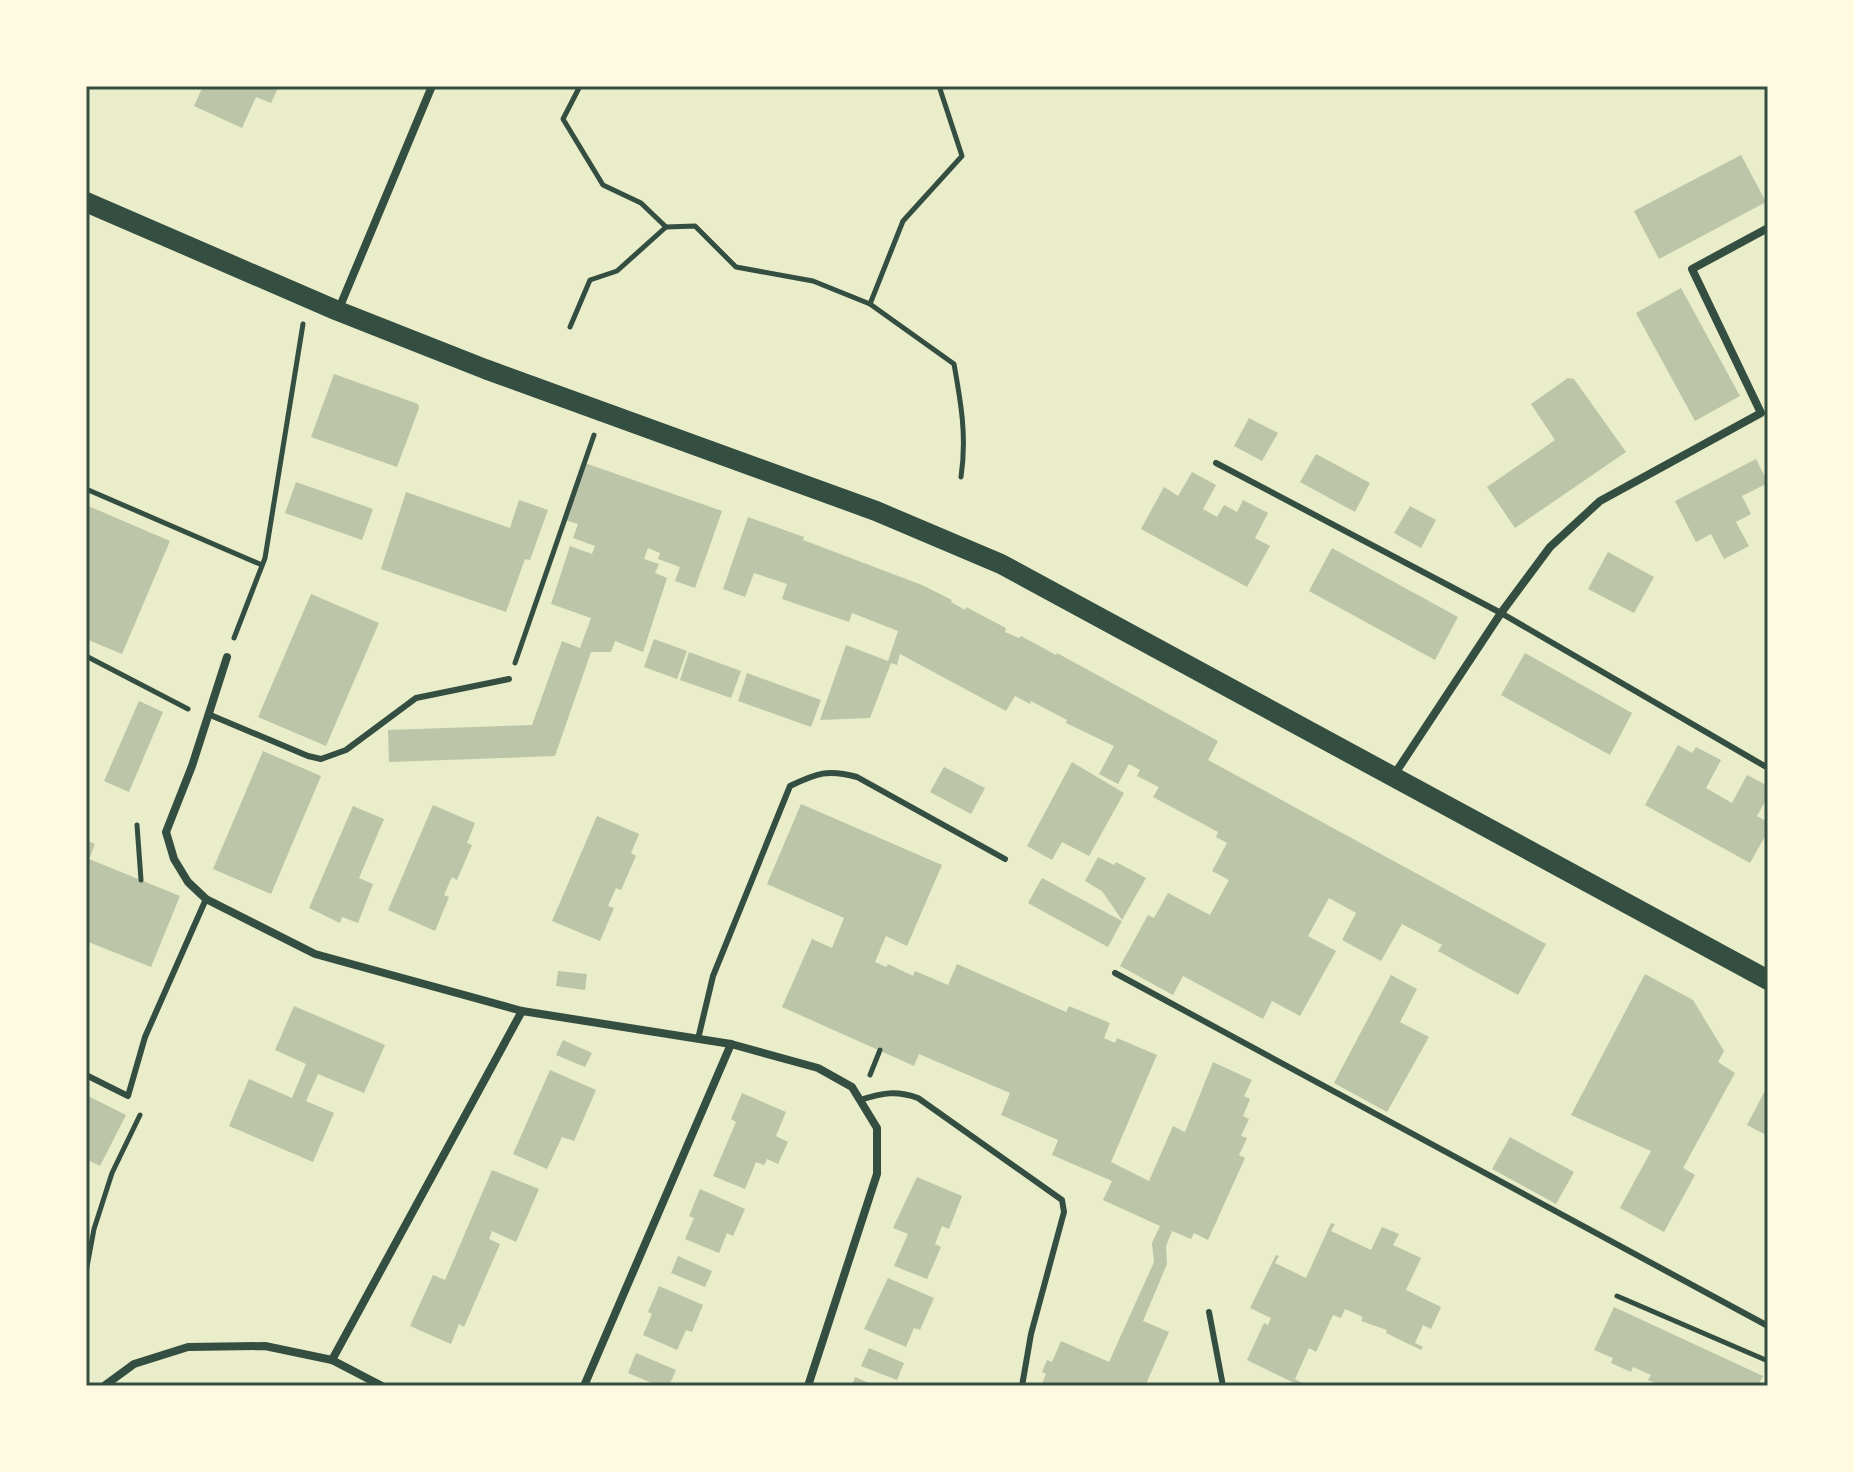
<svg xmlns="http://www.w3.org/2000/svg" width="1854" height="1472" font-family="Cabin,sans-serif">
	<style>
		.building { fill: #bcc5a7 }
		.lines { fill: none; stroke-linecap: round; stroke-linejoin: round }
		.path { stroke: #344e41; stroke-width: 5 }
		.service { stroke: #344e41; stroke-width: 6 }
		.minor { stroke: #344e41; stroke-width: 8 }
		.primary { stroke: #344e41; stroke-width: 20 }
		.neatline { fill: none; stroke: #344e41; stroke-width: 3 }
	</style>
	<rect width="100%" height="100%" fill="#e9edc9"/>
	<!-- building -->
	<g class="building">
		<polygon points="203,86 279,86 271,103 256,97 242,128 194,106"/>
		<polygon points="1741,155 1766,202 1659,259 1634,211"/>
		<polygon points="1681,288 1740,396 1695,421 1636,313"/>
		<polygon points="334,374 418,404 419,408 397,467 311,437"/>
		<polygon points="1568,378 1574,379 1626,452 1515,528 1487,487 1555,440 1531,404"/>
		<polygon points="1249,418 1278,433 1262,461 1234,446"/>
		<polygon points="1316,454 1370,483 1355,512 1300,482"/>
		<polygon points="1756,459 1768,483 1742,496 1751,514 1736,522 1749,546 1724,559 1711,534 1696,542 1675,501"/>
		<polygon points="582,462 722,511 695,588 675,581 680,567 658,559 660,553 648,548 644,559 659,564 655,573 667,578 643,652 615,641 611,652 591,652 555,756 389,762 388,730 532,725 562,641 580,648 591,618 551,604 570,546 592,554 595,546 573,538 578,524 562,519"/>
		<polygon points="1192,472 1216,485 1203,509 1217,517 1224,505 1237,512 1243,500 1268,513 1255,538 1270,546 1247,587 1141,529 1164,487 1178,496"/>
		<polygon points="296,482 373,509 362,540 285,513"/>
		<polygon points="406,492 510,528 519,500 548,510 530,560 525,559 506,612 381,569"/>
		<polygon points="86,505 170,541 122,654 86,639"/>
		<polygon points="1410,506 1436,520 1421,548 1394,533"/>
		<polygon points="748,517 804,537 803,540 922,585 952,600 951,602 965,610 966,607 1006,628 1005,632 1019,638 1021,636 1056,655 1057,653 1218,741 1208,760 1546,944 1518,995 1438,951 1442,945 1402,924 1381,961 1342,940 1356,913 1329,898 1308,936 1336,951 1300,1016 1272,1001 1263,1019 1183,976 1173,995 1120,966 1148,915 1154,918 1168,893 1210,915 1229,880 1212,871 1227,843 1216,837 1218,832 1153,797 1159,787 1137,776 1140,770 1129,764 1118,784 1099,774 1114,746 1066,723 1067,720 1031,701 1030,704 1015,696 1006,711 900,654 897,665 891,663 870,718 820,720 846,645 888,661 898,631 852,613 849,622 782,599 787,584 754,573 745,597 723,589"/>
		<polygon points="1332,548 1458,617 1435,660 1309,591"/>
		<polygon points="1608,552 1654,577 1634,613 1588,589"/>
		<polygon points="311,594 379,623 326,746 258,717"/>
		<polygon points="654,639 687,651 677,679 644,667"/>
		<polygon points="689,652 741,671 731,698 680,680"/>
		<polygon points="1525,653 1632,713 1610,755 1501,695"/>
		<polygon points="747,673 821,700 811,727 738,701"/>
		<polygon points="139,701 163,712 129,792 104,781"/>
		<polygon points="1678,745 1692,753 1696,747 1721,760 1706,788 1732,803 1747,775 1768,786 1768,796 1757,816 1768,822 1768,831 1750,863 1645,805"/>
		<polygon points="263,751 321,776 271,894 213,869"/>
		<polygon points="1072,762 1124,793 1089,856 1062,842 1052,860 1027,846"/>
		<polygon points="944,767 985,788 971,814 930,792"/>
		<polygon points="801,804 942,865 907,946 886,936 875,962 886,967 888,964 913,976 915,971 948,985 957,964 1066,1012 1069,1006 1110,1023 1104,1038 1115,1043 1117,1038 1157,1055 1111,1162 1149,1181 1173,1126 1185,1132 1213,1062 1252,1080 1244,1096 1250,1099 1243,1116 1249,1119 1241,1136 1247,1138 1239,1155 1245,1158 1208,1240 1194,1233 1191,1239 1172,1231 1166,1246 1167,1264 1143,1321 1169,1332 1145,1386 1041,1386 1046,1374 1042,1372 1047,1360 1052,1362 1061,1341 1109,1362 1154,1262 1152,1243 1160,1226 1103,1200 1112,1181 1052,1155 1058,1140 1001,1115 1010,1093 919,1054 914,1066 782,1007 812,939 832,948 844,918 767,884"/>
		<polygon points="433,805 475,823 467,843 472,845 457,880 452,877 444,895 449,897 435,931 388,910"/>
		<polygon points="353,806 384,819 359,878 373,884 358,923 342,917 340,923 309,908"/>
		<polygon points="597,816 639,834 631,853 636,856 621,890 616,888 608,906 614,908 600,941 552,921"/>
		<polygon points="86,840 95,844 89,859 180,896 151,967 86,941"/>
		<polygon points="1098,857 1114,865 1116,862 1146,878 1122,920 1102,891 1085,881"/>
		<polygon points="1042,878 1122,921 1108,947 1028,903"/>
		<polygon points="558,971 587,974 585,990 556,986"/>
		<polygon points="1645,974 1693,1000 1724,1051 1718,1062 1735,1073 1683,1168 1695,1175 1664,1232 1620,1208 1651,1151 1571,1115"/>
		<polygon points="1391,975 1417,989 1400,1022 1429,1037 1387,1112 1334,1083"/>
		<polygon points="294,1006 385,1045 364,1093 318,1074 306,1101 334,1113 313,1162 229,1126 249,1079 292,1098 306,1064 275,1050"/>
		<polygon points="563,1040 592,1053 585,1067 556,1055"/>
		<polygon points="550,1070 596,1090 574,1141 562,1137 547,1169 513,1154"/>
		<polygon points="1768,1085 1768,1136 1747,1125"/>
		<polygon points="742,1093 786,1112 776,1136 788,1142 778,1164 767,1159 764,1165 756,1162 745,1189 713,1176 736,1122 731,1119"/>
		<polygon points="86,1095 126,1115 100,1166 86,1159"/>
		<polygon points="1510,1137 1574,1172 1556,1204 1492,1169"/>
		<polygon points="492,1170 539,1189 516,1242 492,1231 489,1239 500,1244 464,1327 459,1324 451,1344 410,1326 433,1275 445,1280"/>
		<polygon points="917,1177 962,1196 949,1229 942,1226 935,1244 941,1247 927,1279 894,1266 908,1234 893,1228"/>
		<polygon points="700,1189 745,1209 733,1236 727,1233 719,1253 685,1239 694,1218 689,1216"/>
		<polygon points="1331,1223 1335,1224 1331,1231 1371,1250 1382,1227 1399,1234 1393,1245 1421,1258 1406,1290 1441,1307 1431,1329 1423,1325 1415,1343 1423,1347 1421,1350 1386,1333 1387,1330 1361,1321 1363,1317 1345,1309 1341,1318 1333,1315 1316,1352 1309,1348 1295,1379 1302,1383 1300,1386 1247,1360 1264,1323 1268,1325 1271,1318 1250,1308 1276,1255 1279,1256 1275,1263 1306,1278"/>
		<polygon points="678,1256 712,1271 705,1287 671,1273"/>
		<polygon points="888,1278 934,1298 920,1330 914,1328 906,1347 864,1329"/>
		<polygon points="659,1286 703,1305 692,1332 686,1330 677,1350 643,1335 652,1314 648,1312"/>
		<polygon points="1614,1307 1763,1376 1758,1386 1662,1386 1648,1380 1651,1375 1633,1367 1631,1372 1611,1363 1613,1358 1594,1350"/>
		<polygon points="869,1348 904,1363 897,1380 861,1366"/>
		<polygon points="636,1353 676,1370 669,1386 659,1386 628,1373"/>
		<polygon points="855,1377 876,1386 852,1386"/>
	</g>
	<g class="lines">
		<!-- path -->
		<g class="path">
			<polyline points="580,86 563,119 603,185 641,203 666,227"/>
			<path d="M 939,86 L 962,156 L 903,221 L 870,304 L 954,364 C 961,403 967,437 961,477"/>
			<polyline points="570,327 590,280 617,271 666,227 695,226 736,267 813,281 870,304"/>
			<polyline points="86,489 262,565"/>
			<polyline points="234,638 265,558 303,324"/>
			<polyline points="86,656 188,709"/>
			<polyline points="515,663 594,435"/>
			<polyline points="137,825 141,880"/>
			<polyline points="870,1075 880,1050"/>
			<polyline points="86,1272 94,1229 112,1173 140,1115"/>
			<polyline points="1617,1296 1768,1361"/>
		</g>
		<!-- service -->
		<g class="service">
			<polyline points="1216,463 1501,613 1768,768"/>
			<polyline points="208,714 308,756 321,759 346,750 416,698 509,679"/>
			<polyline points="1115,973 1768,1326"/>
			<path d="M 698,1039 L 713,976 L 790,786 C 817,773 828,769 857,777 L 1005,859"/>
			<polyline points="86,1075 128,1096 145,1037 206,899"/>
			<path d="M 860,1100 C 882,1093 896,1090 918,1098 L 1062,1200 L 1064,1212 L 1031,1334 L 1022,1386"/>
			<polyline points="1209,1312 1223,1386"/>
		</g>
		<!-- minor -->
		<g class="minor">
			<polyline points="338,311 432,86"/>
			<polyline points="227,657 192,766 166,832 174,859 188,882 206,899 315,954 522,1011 731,1044 818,1068 852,1087 877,1128 877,1174 808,1386"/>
			<polyline points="1394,775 1501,613 1550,547 1600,501 1761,413 1692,269 1768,228"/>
			<polyline points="332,1360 522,1011"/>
			<polyline points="104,1386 134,1364 188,1347 265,1346 332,1360 382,1386"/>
			<polyline points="584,1386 731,1044"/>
		</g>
		<!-- primary -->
		<polyline class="primary" points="86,202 338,311 485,369 876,511 1001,564 1768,980"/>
	</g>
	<!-- border -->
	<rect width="1854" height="1472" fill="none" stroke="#fefae0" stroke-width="176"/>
	<rect x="88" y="88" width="1678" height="1296" class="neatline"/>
</svg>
